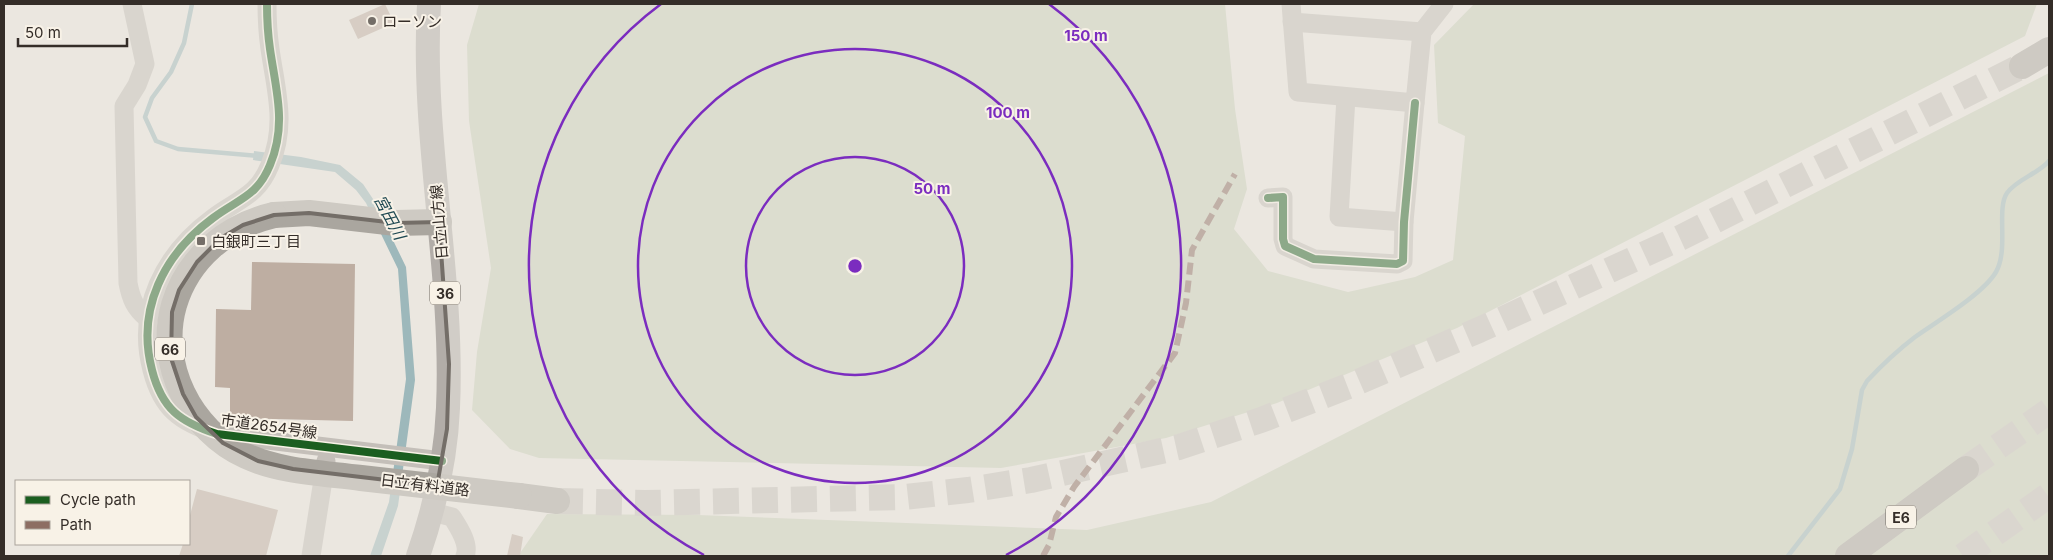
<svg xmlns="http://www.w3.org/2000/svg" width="2053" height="560" font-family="Inter,'Noto Sans JP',sans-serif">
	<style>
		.green { fill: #cad0bb }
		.water { fill: #9db8bb }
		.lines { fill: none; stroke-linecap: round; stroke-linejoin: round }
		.stream { stroke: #9db8bb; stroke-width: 4.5 }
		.building { fill: #beaea2 }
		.highway-tunnel { stroke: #c6c2bb; stroke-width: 26; stroke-dasharray: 26 13; stroke-linecap: butt }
		.minor { stroke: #c4bfb9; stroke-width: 19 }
		.major { stroke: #b2ada8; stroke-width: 24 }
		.highway { stroke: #aaa69f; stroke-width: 26 }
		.highway-bridge { stroke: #aaa69f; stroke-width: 26 }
		.quiet { stroke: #8d6e63; stroke-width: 6; stroke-dasharray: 12 6; stroke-linecap: butt }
		.cycleway-casing { stroke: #f8f2e7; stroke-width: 11 }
		.cycleway { stroke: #1b5e20; stroke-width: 8 }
		.marked { fill: none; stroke: #746e68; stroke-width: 4; stroke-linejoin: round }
		.ring { fill: none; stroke: #7b2cbf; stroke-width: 2.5 }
		.poi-dot { fill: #746e68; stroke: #f8f2e7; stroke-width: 2 }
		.labels { text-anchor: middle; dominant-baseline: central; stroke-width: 4; stroke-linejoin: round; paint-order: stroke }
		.shield { fill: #f8f2e7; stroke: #6f6861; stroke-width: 1 }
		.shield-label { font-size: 14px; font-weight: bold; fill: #342d28 }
		.poi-label { font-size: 15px; fill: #342d28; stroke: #f8f2e7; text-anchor: start }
		.street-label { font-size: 15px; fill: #342d28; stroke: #f8f2e7 }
		.water-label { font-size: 16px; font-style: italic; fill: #204a53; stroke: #f8f2e7 }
		.centre { fill: #7b2cbf; stroke: #f8f2e7; stroke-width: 2.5 }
		.ring-label { font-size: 15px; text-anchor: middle; font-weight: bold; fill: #7b2cbf; stroke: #f8f2e7; stroke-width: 4; stroke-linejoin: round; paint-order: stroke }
	</style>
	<rect width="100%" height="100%" fill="#ebe7e0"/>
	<!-- green -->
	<g class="green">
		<polygon points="479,4 1225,4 1235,109 1247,189 1234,229 1268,271 1348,292 1415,277 1453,260 1465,136 1438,123 1434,45 1474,4 2037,4 2025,36 1457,328 1277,403 1166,438 1001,468 539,458 510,449 472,410 477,352 491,268 469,121 467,45"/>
		<polygon points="2049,73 2049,556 518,556 547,514 698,515 1087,530 1211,502"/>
	</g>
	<!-- water -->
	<polygon class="water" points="254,151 301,157 340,165 363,184 373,199 406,267 415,380 398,506 381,556 370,556 389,502 406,379 398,269 366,203 356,190 335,172 253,160"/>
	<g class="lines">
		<!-- stream -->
		<g class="stream">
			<polyline points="192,4 184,43 171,72 152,98 145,117 156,141 178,149 258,156"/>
			<path d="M 1788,556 L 1840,489 L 1852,449 L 1862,390 L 1867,381 C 1881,366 1898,350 1915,337 C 1936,322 1983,294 1996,272 C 2009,249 1996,209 2007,193 C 2017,179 2038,174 2049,161"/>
		</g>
	</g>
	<!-- building -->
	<g class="building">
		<polygon points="385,4 394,23 358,39 349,20"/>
		<polygon points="252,262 355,264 353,421 230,418 230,388 215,387 216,309 251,310"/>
		<polygon points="197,489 278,510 266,556 179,556 183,544 189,544 189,519"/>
		<polygon points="512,534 523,537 520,556 507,556"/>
	</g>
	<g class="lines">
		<!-- highway-tunnel -->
		<g class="highway-tunnel">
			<polyline points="1966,469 2049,411"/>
			<polyline points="557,501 645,503 905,497 968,490 1031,480 1179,447 1261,420 1351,385 1479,330 1680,238 2022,66"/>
			<polyline points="1963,556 2049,495"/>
		</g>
		<!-- minor -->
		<g class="minor">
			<path d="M 132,4 L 145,64 L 137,85 L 124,106 L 128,283 C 131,299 135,308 147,318"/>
			<path d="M 267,4 C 267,19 268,35 270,49 C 276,91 287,124 270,165 C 257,197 238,199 213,218 C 164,254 136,309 152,370 C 162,409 180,422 217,434 L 442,461"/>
			<polyline points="1291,4 1298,92 1415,103 1422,32 1444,4"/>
			<polyline points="1292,22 1422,32"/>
			<polyline points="1346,97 1339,217 1404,222"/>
			<polyline points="1268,198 1283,197 1283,239 1285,246 1314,259 1397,264 1403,261 1404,222 1415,103"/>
			<path d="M 432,512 L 452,517 C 459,528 470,544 465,556"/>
			<polyline points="311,556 326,461"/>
		</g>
		<!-- major -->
		<path class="major" d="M 418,556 C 434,510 446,458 448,408 C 454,273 421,139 429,4"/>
		<!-- highway -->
		<g class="highway">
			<polyline points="2022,66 2049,50"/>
			<polyline points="274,215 309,213 396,223 439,222"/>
			<polyline points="519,496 557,501"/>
			<polyline points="1848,556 1966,469"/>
		</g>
		<!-- highway-bridge -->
		<path class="highway-bridge" d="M 274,215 C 227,226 188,258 174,305 C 157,364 190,431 246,456 C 281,472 323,473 361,478 C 414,484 466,490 519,496"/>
		<!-- quiet -->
		<polyline class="quiet" points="1043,556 1049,545 1056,517 1074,487 1175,353 1186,303 1192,250 1235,174"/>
		<!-- cycleway casing -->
		<g class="cycleway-casing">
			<g id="cycleway">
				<path d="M 267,4 C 267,19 268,35 270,49 C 276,91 287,124 270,165 C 257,197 238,199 213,218 C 164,254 136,309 152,370 C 162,409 180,422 217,434 L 442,461"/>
				<polyline points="1268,198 1283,197 1283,239 1285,246 1314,259 1397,264 1403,261 1404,222 1415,103"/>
			</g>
		</g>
		<!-- cycleway -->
		<use href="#cycleway" class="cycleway"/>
	</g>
	<!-- marked area -->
	<path d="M0 0H2053V560H0ZM 309,213 L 396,223 L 439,222 L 449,364 L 447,429 L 437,486 L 293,469 L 258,461 L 223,443 L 196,417 L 183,394 L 171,358 L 172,312 L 179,290 L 197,262 L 221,238 L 243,225 L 274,215 Z" fill="#ebe7e0" fill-opacity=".55" fill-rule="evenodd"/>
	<path class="marked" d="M 309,213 L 396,223 L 439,222 L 449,364 L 447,429 L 437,486 L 293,469 L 258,461 L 223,443 L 196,417 L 183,394 L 171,358 L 172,312 L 179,290 L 197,262 L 221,238 L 243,225 L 274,215 Z"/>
	<!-- distance rings -->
	<g class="ring">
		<circle cx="855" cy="266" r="109"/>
		<circle cx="855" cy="266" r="217"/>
		<path d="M704 555A326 326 0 0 1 661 4M1049 4A326 326 0 0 1 1006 555"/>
	</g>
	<!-- markers -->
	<g class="poi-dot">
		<circle cx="372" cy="21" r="5"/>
		<rect x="196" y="236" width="10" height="10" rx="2.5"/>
	</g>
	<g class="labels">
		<!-- shield labels -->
		<g class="shield">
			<rect x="430" y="281.5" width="30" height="23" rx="4"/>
			<rect x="155" y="337.5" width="30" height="23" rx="4"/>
			<rect x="1886" y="505.5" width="30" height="23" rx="4"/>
		</g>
		<g class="shield-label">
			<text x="445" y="293">36</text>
			<text x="170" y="349">66</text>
			<text x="1901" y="517">E6</text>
		</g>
		<!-- poi labels -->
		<g class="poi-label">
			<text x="382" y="21">ローソン</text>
			<text x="211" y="241">白銀町三丁目</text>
		</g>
		<!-- street labels -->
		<g class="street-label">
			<text transform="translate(439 222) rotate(-95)">日立山方線</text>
			<text transform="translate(269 426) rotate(8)">市道2654号線</text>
			<text transform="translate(425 485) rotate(7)">日立有料道路</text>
		</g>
		<!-- water labels -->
		<g class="water-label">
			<text transform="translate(390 217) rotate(62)">宮田川</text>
		</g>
	</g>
	<circle cx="855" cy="266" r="8" class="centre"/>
	<g class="ring-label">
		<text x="1086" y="41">150 m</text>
		<text x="1008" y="118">100 m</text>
		<text x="932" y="194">50 m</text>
	</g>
	<!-- border -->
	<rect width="2053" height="560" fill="none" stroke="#342d28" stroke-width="10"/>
	<!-- legend -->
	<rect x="15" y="480" width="175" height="65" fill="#f8f2e7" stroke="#aaa39b"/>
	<rect x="25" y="496" width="25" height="8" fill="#1b5e20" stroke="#aaa39b"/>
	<text x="60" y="505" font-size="15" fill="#342d28">Cycle path</text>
	<rect x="25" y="521" width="25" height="8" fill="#8d6e63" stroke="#aaa39b"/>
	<text x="60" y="530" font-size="15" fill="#342d28">Path</text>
	<!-- scale -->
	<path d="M18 38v8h109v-8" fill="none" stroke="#342d28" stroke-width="2.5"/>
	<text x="25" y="38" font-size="15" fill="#342d28" stroke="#f8f2e7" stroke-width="4" paint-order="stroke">50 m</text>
</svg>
